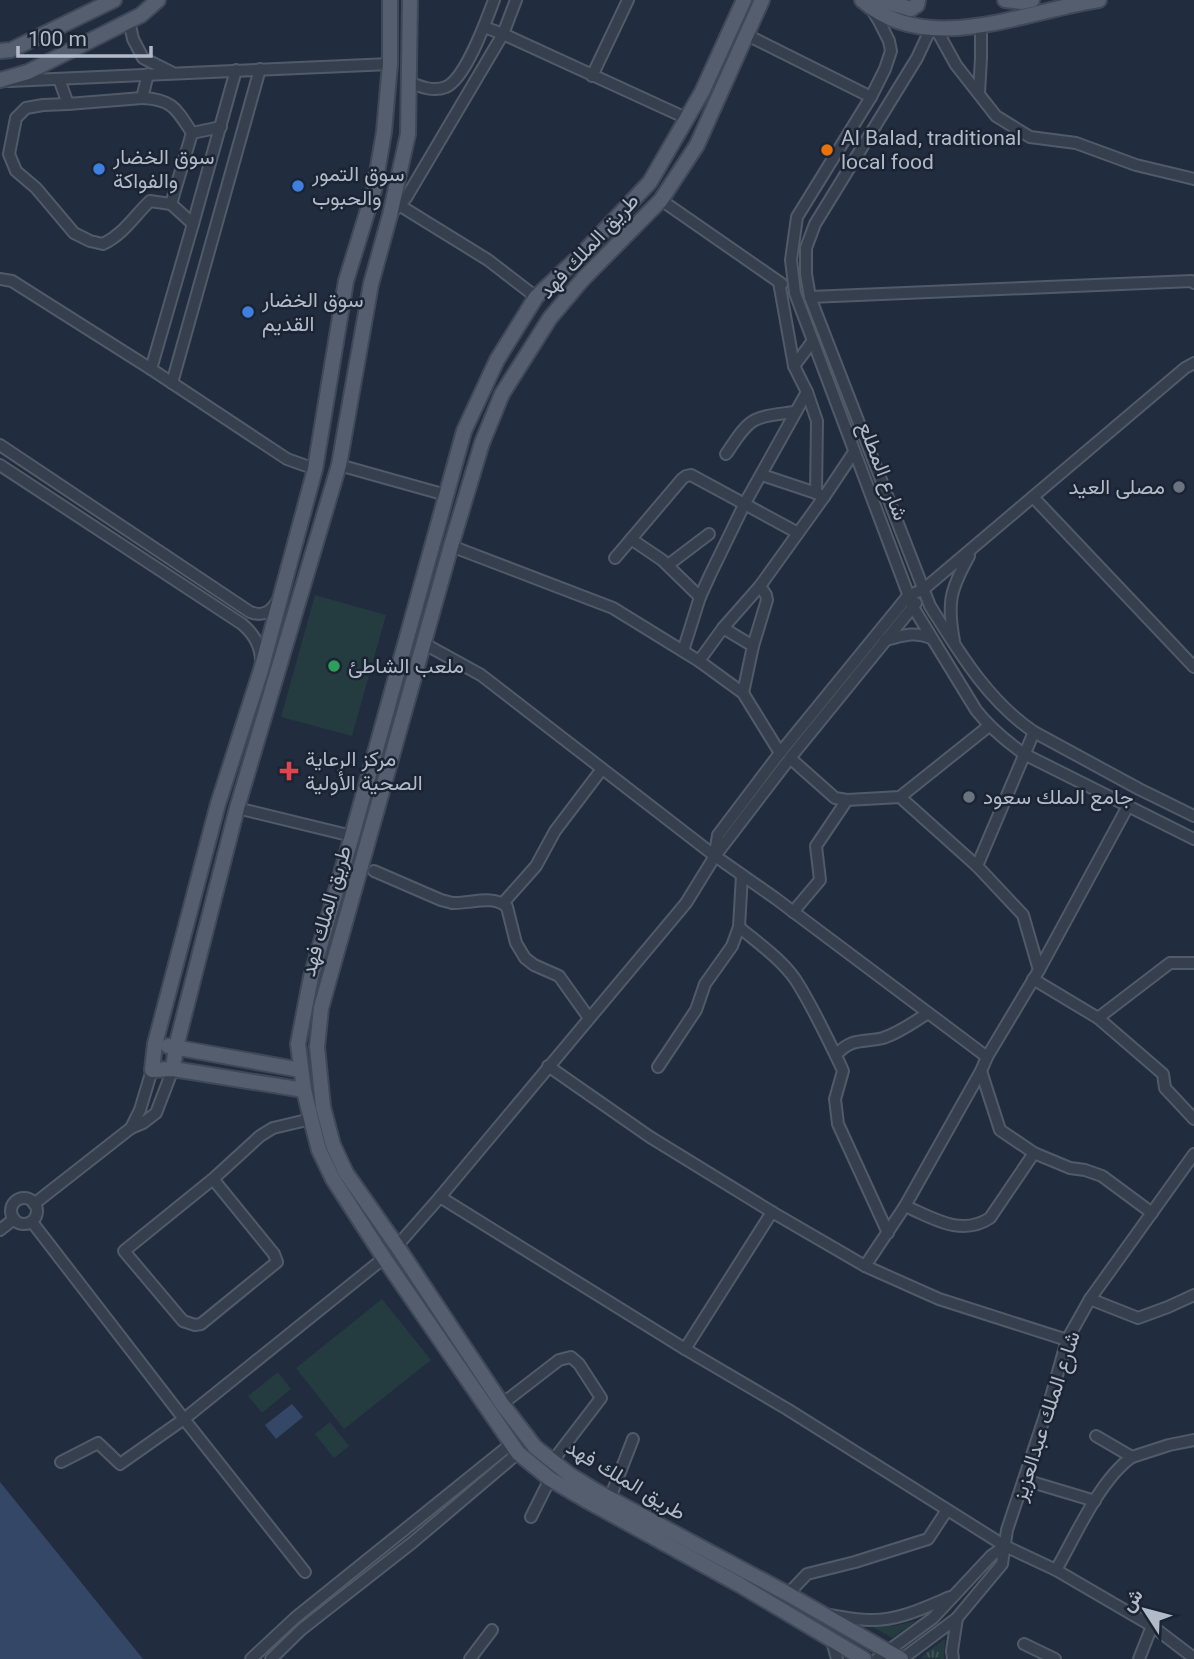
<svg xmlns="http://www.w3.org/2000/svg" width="1194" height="1659" font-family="Roboto,Vazirmatn,sans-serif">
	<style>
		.grass { fill: url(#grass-tufts) }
		.garden { fill: #243b40 }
		.water { fill: #344767 }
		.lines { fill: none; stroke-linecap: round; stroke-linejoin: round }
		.minor-casing { stroke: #515a69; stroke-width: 14 }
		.major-casing { stroke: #3f4857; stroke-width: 18 }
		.minor { stroke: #363f4e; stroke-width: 10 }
		.major { stroke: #545e6f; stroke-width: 14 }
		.food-dot { fill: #e8710a; stroke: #1b2433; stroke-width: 2.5 }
		.shop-dot { fill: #3f7fe0; stroke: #1b2433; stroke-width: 2.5 }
		.worship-dot { fill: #6b7280; stroke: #1b2433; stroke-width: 2.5 }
		.leisure-dot { fill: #2e9e5b; stroke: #1b2433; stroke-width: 2.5 }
		.health-dot { fill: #e0444e; stroke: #1b2433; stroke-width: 2.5 }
		.labels { text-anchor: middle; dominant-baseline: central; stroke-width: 5; stroke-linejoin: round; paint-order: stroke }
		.poi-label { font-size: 21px; fill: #b2baca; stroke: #1b2433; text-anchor: start }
		.street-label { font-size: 21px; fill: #b2baca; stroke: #1b2433 }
	</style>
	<defs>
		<pattern id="grass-tufts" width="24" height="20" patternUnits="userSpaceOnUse" patternTransform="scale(1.75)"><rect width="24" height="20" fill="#243b40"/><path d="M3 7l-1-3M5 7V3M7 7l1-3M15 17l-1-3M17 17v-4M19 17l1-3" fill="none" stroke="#41555a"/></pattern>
	</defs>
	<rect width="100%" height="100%" fill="#222c3f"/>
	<!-- grass -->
	<g class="grass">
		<polygon points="916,1621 892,1638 873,1627 893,1626"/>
		<path d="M 945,1639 L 944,1659 L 921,1658 C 927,1651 937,1645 945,1639 Z"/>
	</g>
	<!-- garden -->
	<g class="garden">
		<polygon points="315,595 386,615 352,736 281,717"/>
		<polygon points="382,1299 431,1360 344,1429 296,1368"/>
		<polygon points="278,1372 291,1389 262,1413 248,1396"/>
		<polygon points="330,1422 349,1446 334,1458 315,1434"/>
	</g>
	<!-- water -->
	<g class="water">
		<polygon points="292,1404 303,1417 276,1439 265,1425"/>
		<polygon points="0,1482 143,1659 0,1659"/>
	</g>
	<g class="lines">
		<!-- minor casing -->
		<g class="minor-casing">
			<g id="minor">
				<path d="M 870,7 L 879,21 L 889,41 L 891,51 L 885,69 L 871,97 L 797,217 L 791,260 L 795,293 L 913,607 L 976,710 C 990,728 1006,741 1024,754 L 1194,839"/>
				<polyline points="129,21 133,39 143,58 171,72"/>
				<polyline points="484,27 503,34 686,118"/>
				<path d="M 931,28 L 917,58 L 815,224 L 806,248 L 806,274 L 810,297 L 930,606 C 959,652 988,701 1034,732 L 1139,789 L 1194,816"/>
				<polyline points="936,29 956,65 996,116 1030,137 1076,143 1136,165 1194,179"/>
				<polyline points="747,35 871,97"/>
				<polyline points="592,76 628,0"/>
				<polyline points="59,79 68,104 142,98 148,74"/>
				<polyline points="9,81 390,64"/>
				<path d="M 409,82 C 421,87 433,92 446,87 C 466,78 486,21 494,0"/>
				<polyline points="979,93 981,58 981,26"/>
				<path d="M 142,98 C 173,99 177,110 192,133"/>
				<path d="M 68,104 L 43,105 L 26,108 L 16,118 L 9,154 L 16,171 L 36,188 L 74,233 L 90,241 L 103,244 C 124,234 134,216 150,201 L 171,204"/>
				<polyline points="661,200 782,284"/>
				<polyline points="399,205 488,260 536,297"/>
				<polyline points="391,214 406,198 503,34 516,0"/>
				<polyline points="193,224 171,204 192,133 221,127"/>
				<polyline points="0,279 12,281 151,369 287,459 315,469"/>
				<polyline points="779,282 794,366 807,392 817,421 816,493 824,497"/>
				<polyline points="810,297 1192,281 1194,283"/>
				<polyline points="794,366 812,342"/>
				<polyline points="151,369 193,224 236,70"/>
				<polyline points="172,383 260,69"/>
				<path d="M 0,445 L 250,612 C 263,617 271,612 278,600"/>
				<path d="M 726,454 C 734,443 743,426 755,420 C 767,414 782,414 794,412"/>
				<path d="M 0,465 L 242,624 C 254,634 261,645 261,661"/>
				<polyline points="339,465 446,495"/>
				<polyline points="762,475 816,493"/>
				<polyline points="1033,497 1194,667"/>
				<polyline points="631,539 662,560 700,597"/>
				<polyline points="451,546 613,608 699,661 743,693 780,753"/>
				<polyline points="615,558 682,479 686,476 691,475 798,533"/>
				<polyline points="668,565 709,534"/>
				<polyline points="723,628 753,646"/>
				<path d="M 885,640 C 903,636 913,631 931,638"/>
				<path d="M 954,641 C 947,603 950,590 969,556"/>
				<polyline points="423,643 481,675 715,856 775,898 987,1057"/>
				<polyline points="683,651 700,597 710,575 745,503 807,392"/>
				<polyline points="699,661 723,628 760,586 824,497 854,452"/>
				<polyline points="743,693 753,646 767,600 766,595 760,586"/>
				<polyline points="1034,732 977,866 1023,915 1039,970"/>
				<polyline points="790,758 835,798 847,800 900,797 989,726"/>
				<polyline points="900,797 977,866"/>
				<polyline points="237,808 352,836"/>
				<polyline points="715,853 718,835 780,753 908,596 924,589 1185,368 1194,363"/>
				<path d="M 374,871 L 441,900 C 445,901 449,902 452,903 C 470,904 493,894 507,907 L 516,943 L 525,958 L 534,965 L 559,976 L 589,1018"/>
				<polyline points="503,903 536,866 555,831 602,769"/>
				<polyline points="793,912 820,880 816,846 847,800"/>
				<path d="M 739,927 C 758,943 781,959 795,979 C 812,1005 825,1034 839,1062 L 843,1071 L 835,1099 L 838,1124 L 888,1233"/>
				<polyline points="1194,963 1170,963 1098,1018 1163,1074 1165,1088 1194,1119"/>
				<polyline points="1033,979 1098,1018"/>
				<path d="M 836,1055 C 852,1037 862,1043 883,1038 C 899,1033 914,1022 928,1013"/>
				<polyline points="548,1066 650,1137 772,1212 865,1266 939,1299 1067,1340"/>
				<polyline points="658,1067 696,1010 705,984 732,946 739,927 742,875"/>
				<polyline points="152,1070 140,1110 131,1128 143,1123 156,1113 173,1069"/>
				<polyline points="981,1071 1000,1130 1034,1153 1070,1168 1085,1170 1102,1176 1152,1213"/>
				<polyline points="213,1179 274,1254 277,1262 201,1324 195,1325 183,1321 124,1251 213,1179 260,1136 273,1128 311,1119"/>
				<polyline points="440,1197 685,1349 787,1409 1005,1546 1056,1570 1152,1626 1194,1658"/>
				<circle cx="24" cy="1211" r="13"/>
				<polyline points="34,1204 131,1128"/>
				<path d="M 905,1206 C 933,1218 961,1237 990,1218 L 1034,1153"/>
				<polyline points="32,1222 184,1419 305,1572"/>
				<polyline points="0,1230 14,1219"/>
				<polyline points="397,1246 440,1197 686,903 715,856 790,758 916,603"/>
				<polyline points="865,1266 905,1206 981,1071 987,1057 1039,970 1128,806"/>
				<polyline points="1090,1299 1138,1318 1168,1307 1194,1295"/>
				<polyline points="685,1349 772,1212"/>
				<polyline points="502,1404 559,1360 571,1357 579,1364 601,1398 552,1462"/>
				<polyline points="1132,1457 1169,1445 1194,1440"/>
				<polyline points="61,1462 98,1443 120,1464 184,1419 384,1258"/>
				<polyline points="1025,1480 1095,1501"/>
				<polyline points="610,1498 633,1439"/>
				<polyline points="531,1517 550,1479"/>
				<path d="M 1056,1570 C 1075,1537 1100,1479 1132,1457 L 1096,1436"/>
				<polyline points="788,1594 807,1574 855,1562 928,1539 947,1510"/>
				<path d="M 830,1615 C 843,1617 856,1620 869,1620 C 898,1621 924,1608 950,1597"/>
				<polyline points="832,1641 837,1659"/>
				<polyline points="1024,1644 1055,1659"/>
				<polyline points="251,1659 295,1618 511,1444"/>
				<polyline points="271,1659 302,1629 413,1542 518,1453"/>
				<polyline points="470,1659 492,1630"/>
				<polyline points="877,1659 933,1618 991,1556 1005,1546"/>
				<polyline points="902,1659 957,1618 1002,1564 1007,1530 1049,1404 1067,1340 1090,1299 1194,1154"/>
				<polyline points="953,1659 952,1651 957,1618"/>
				<polyline points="1139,1659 1152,1626"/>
			</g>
		</g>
		<!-- major casing -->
		<g class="major-casing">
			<g id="major">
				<polyline points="744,0 702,92 650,182 584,252 536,297 497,360 464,431 352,836 311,977 298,1044 304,1090 311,1119 319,1150 333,1179 384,1258 518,1453 550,1479 584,1499 740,1585 864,1659"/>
				<polyline points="762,0 697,145 661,200 583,279 550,318 502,394 482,443 451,546 321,1008 317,1047 323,1107 333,1145 346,1173 397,1246 502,1404 535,1447 570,1475 596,1491 788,1594 901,1659"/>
				<path d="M 862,0 C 927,58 1025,11 1099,0"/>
				<polyline points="880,0 911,9 917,5 918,0"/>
				<polyline points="1005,0 1022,2 1032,0"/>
				<polyline points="0,51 11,50 114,0"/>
				<polyline points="0,80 28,72 141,15 158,0"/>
				<polyline points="168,1046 301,1070"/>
				<polyline points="173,1069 176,1047 237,808 339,465 371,284 390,215 408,134 410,0"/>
				<polyline points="304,1090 173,1069 152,1070 155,1044 218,804 261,670 315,469 346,281 374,190 384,132 390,64 390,0"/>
			</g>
		</g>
		<!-- minor -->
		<use href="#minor" class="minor"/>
		<!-- major -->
		<use href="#major" class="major"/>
	</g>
	<!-- markers -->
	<circle class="food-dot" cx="827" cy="150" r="7"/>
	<g class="shop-dot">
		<circle cx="99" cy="169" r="7"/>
		<circle cx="298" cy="186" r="7"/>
		<circle cx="248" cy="312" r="7"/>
	</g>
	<g class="worship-dot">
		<circle cx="1179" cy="487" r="7"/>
		<circle cx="969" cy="797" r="7"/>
	</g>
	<circle class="leisure-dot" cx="334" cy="666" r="7"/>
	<path class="health-dot" d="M285.5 760.5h7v7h7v7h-7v7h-7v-7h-7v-7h7z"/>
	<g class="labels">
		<!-- poi labels -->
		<g class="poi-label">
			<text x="841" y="138">Al Balad, traditional<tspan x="841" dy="24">local food</tspan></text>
			<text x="113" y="157">سوق الخضار<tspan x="113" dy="24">والفواكة</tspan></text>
			<text x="312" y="174">سوق التمور<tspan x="312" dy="24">والحبوب</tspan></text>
			<text x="262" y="300">سوق الخضار<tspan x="262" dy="24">القديم</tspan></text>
			<text x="1165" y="487" text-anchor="end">مصلى العيد</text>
			<text x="348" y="666">ملعب الشاطئ</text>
			<text x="305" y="759">مركز الرعاية<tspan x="305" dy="24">الصحية الأولية</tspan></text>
			<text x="983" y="797">جامع الملك سعود</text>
		</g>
		<!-- street labels -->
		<g class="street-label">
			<text transform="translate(589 246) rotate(-47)">طريق الملك فهد</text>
			<text transform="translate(883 471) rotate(69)">شارع المطلع</text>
			<text transform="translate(326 911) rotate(-74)">طريق الملك فهد</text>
			<text transform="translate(1046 1416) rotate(-72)">شارع الملك عبدالعزيز</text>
			<text transform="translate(626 1480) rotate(31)">طريق الملك فهد</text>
		</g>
	</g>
	<!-- north arrow -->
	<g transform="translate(1145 1610) rotate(306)" stroke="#1b2433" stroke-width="5" paint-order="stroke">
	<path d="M0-5L12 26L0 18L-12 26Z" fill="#b2baca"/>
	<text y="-10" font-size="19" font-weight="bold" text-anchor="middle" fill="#b2baca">ش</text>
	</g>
	<!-- scale -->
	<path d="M18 46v10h133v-10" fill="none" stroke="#b2baca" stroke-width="3.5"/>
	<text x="28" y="46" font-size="21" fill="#b2baca" stroke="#1b2433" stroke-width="5" paint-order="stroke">100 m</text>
</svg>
